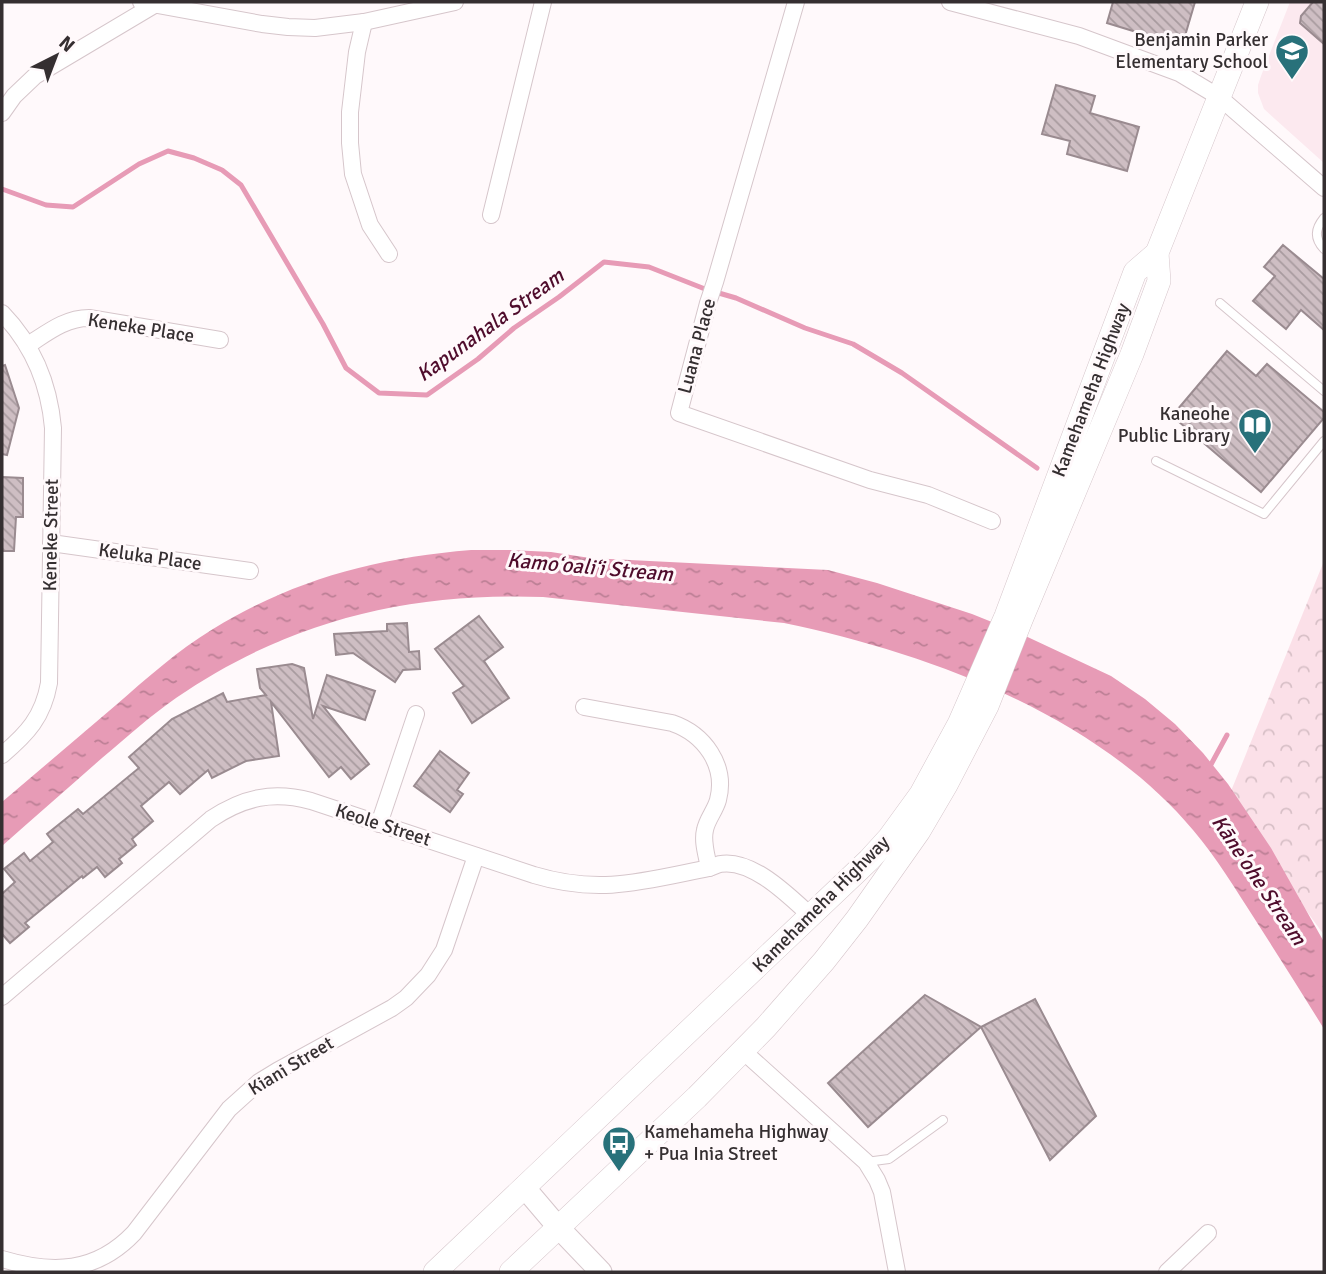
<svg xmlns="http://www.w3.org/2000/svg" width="1326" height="1274" font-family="Signika,sans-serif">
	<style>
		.built { fill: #fce9ef }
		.park { fill: url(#park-crowns) }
		.water { fill: url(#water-ripples) }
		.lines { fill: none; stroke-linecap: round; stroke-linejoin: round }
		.stream { stroke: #e79bb6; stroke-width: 5 }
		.building { fill: url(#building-back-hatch); stroke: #9a8b90; stroke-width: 2 }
		.service-casing { stroke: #d6c6cb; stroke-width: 10 }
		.minor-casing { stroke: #d6c6cb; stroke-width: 18 }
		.tertiary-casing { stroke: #d6c6cb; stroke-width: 23 }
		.secondary-casing { stroke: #d6c6cb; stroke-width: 24 }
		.service { stroke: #fff; stroke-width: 8 }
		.minor { stroke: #fff; stroke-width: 16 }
		.tertiary { stroke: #fff; stroke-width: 21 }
		.secondary { stroke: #fff; stroke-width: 23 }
		.labels { text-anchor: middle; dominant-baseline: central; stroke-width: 6; stroke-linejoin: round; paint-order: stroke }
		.poi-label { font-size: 19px; fill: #352f31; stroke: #fff9fb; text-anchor: end }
		.street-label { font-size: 19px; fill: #352f31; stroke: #fff9fb }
		.water-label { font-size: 21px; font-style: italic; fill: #4f0c2c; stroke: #fff9fb }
	</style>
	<defs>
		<pattern id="park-crowns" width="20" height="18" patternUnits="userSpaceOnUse" patternTransform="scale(1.75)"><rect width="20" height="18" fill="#fbe0e8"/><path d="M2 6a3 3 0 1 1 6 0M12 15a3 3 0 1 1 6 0" fill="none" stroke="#d8c0c7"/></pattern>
		<pattern id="water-ripples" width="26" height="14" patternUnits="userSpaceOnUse" patternTransform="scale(1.75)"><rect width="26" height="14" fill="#e79bb6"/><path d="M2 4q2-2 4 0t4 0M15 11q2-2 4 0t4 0" fill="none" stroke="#bc7f95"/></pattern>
		<pattern id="building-back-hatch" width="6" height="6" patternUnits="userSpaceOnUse" patternTransform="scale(1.75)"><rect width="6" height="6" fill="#cebec3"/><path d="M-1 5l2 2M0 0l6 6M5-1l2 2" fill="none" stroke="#a89b9f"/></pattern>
	</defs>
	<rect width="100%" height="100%" fill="#fff9fb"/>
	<!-- built -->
	<polygon class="built" points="1290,2 1324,2 1324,163 1264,109 1258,93 1258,85 1261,76"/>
	<!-- park -->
	<polygon class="park" points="1324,561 1324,935 1227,801"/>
	<!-- water -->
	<path class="water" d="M 471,550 L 511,550 L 551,552 L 590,558 L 828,570 L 877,583 L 972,614 L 1019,633 L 1111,676 L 1145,699 L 1175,724 L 1203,753 L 1228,784 L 1271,848 L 1324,942 L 1324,1029 C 1302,993 1279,957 1256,921 C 1236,890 1217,858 1193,830 C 1096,714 928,653 784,623 L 543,597 C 408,592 288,621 176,698 C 150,716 126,738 102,758 C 69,787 35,817 2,846 L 2,802 C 40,770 78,737 116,705 C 147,678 177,651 213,629 C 295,579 376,558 471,550 Z"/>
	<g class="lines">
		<!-- stream -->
		<g class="stream">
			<polyline points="2,189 46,205 73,207 139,164 168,151 194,158 222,170 241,185 323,324 346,368 379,393 427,395 478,359 514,328 559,297 604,262 649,267 705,289 736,298 805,328 853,344 902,373 1037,468"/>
			<polyline points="1208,770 1227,735"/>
		</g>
	</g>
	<!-- building -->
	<g class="building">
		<polygon points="1113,2 1195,2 1182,46 1107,23"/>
		<polygon points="1313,2 1324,2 1324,44 1300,23 1301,16"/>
		<polygon points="1056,85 1095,96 1090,113 1139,127 1127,171 1067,154 1070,141 1042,134"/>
		<polygon points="1283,245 1324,279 1324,330 1301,310 1286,329 1253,301 1275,276 1264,267"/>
		<polygon points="1227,351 1256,376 1267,364 1324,412 1324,418 1261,492 1172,416"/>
		<polygon points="5,365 19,408 7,455 2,454 2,366"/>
		<polygon points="2,477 23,478 23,517 16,517 14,551 2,551"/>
		<polygon points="479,616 503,647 484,661 509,698 472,723 453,693 464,686 435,649"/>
		<polygon points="407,623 409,652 419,651 420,669 403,670 395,682 353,653 336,655 334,634 387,631 387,624"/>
		<polygon points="292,664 304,668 313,719 327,675 375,691 365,720 323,706 369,764 351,779 341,767 329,777 271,702 279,756 246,761 212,778 208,770 180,794 169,782 141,806 153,821 132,839 136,845 119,859 122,863 105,877 97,867 83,878 82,876 25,923 29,927 10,943 2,934 2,894 15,882 4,869 24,853 30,861 53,842 47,834 78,809 83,814 139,768 129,757 172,719 223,693 227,702 266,695 260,688 257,669"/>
		<polygon points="440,751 469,773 457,790 463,794 450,812 414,786"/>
		<polygon points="925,995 981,1027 868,1127 828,1083"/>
		<polygon points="1035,999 1096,1116 1050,1160 981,1027"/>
	</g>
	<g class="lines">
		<!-- service casing -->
		<g class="service-casing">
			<g id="service">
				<path d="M 1324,218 C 1315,229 1314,238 1324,249"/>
				<polyline points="1220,303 1324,391"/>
				<polyline points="1156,461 1264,514 1324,441"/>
				<polyline points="866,1162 889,1159 943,1120"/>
			</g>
		</g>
		<!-- minor casing -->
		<g class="minor-casing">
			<g id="minor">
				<polyline points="141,2 262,24 288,27 315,28 364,22 455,2"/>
				<polyline points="796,2 715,282 708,303 679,413 870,480 928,495 992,521"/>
				<polyline points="950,2 1079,36 1179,73 1219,97 1324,188"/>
				<polyline points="364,22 357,52 350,112 350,143 353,174 370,225 389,254"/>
				<polyline points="2,113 14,96 35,76 156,4"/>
				<polyline points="491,215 543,2"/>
				<path d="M 2,313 C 33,345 49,383 53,428 L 49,683 C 43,717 27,734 2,755"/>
				<path d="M 28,345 C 47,333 65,318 89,318 L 220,340"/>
				<polyline points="51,543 250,571"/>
				<path d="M 584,707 L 672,723 C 704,734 727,765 718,800 C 715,811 707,819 705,830 C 702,842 707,856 709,868"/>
				<polyline points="379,824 416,714"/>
				<path d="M 2,997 L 211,819 C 244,797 273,791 311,801 L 534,875 C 600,895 644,881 709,868 C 713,867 716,865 720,864 C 752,858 790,897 811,916"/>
				<polyline points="743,1051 866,1162 877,1180 882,1192 897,1272"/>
				<path d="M 2,1259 C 52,1274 96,1273 134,1233 L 229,1109 L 259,1082 L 277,1071 L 392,1008 L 406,998 L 428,975 L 444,950 L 476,856"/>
				<polyline points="1167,1272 1208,1233"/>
			</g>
		</g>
		<!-- tertiary casing -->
		<g class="tertiary-casing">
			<polyline id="tertiary" points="524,1187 558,1227 601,1272"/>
		</g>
		<!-- secondary casing -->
		<g class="secondary-casing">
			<g id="secondary">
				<polyline points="435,1272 869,860 889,838 921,794 959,724 973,692 1006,616 1135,272 1157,253"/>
				<polyline points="511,1272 697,1097 766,1027 824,961 857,919 919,831 946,785 987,706 1021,620 1132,354 1159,281 1157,253 1257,2"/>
			</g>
		</g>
		<!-- service -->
		<use href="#service" class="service"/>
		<!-- minor -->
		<use href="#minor" class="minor"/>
		<!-- tertiary -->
		<use href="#tertiary" class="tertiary"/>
		<!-- secondary -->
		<use href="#secondary" class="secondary"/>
	</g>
	<!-- icons -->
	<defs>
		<g id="school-pin" transform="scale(1.75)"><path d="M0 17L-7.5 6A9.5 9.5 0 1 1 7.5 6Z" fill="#28717a" stroke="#fff9fb"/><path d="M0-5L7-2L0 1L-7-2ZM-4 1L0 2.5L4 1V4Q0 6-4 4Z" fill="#fff"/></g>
		<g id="library-pin" transform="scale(1.75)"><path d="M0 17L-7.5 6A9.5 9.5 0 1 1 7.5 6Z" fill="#28717a" stroke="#fff9fb"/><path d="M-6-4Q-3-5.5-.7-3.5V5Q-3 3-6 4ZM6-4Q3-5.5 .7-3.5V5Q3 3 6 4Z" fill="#fff"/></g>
		<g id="bus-pin" transform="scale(1.75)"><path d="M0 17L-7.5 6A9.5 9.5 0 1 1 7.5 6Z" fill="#28717a" stroke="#fff9fb"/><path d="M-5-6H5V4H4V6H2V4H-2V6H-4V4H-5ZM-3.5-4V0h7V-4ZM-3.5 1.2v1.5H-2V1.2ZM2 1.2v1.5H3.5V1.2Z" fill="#fff"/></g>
	</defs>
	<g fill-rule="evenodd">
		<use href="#school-pin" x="1292" y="51"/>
		<use href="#library-pin" x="1255" y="425"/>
		<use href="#bus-pin" x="619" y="1143"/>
	</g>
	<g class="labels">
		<!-- poi labels -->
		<g class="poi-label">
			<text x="1268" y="40">Benjamin Parker<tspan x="1268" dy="22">Elementary School</tspan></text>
			<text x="1230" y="414">Kaneohe<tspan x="1230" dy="22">Public Library</tspan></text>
			<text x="644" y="1132" text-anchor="start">Kamehameha Highway<tspan x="644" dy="22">+ Pua Inia Street</tspan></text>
		</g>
		<!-- street labels -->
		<g class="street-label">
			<text transform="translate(141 328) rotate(9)">Keneke Place</text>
			<text transform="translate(697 346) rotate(-75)">Luana Place</text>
			<text transform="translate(1091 390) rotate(-69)">Kamehameha Highway</text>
			<text transform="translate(51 535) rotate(-89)">Keneke Street</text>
			<text transform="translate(150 557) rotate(8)">Keluka Place</text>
			<text transform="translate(383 825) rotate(18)">Keole Street</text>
			<text transform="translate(821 904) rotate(-45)">Kamehameha Highway</text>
			<text transform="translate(291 1066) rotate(-31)">Kiani Street</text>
		</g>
		<!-- water labels -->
		<g class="water-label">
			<text transform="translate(490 325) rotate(-36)">Kapunahala Stream</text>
			<text transform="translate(590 567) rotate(5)">Kamoʻoaliʻi Stream</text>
			<text transform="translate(1259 880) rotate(56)">Kāne'ohe Stream</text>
		</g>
	</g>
	<!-- border -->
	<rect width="1326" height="1274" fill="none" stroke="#352f31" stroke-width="7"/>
	<!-- north arrow -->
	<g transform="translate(56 56) rotate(42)" stroke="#fff9fb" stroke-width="5" paint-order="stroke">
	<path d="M0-5L12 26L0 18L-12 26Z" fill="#352f31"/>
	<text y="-10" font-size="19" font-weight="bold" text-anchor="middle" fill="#352f31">N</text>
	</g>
</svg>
